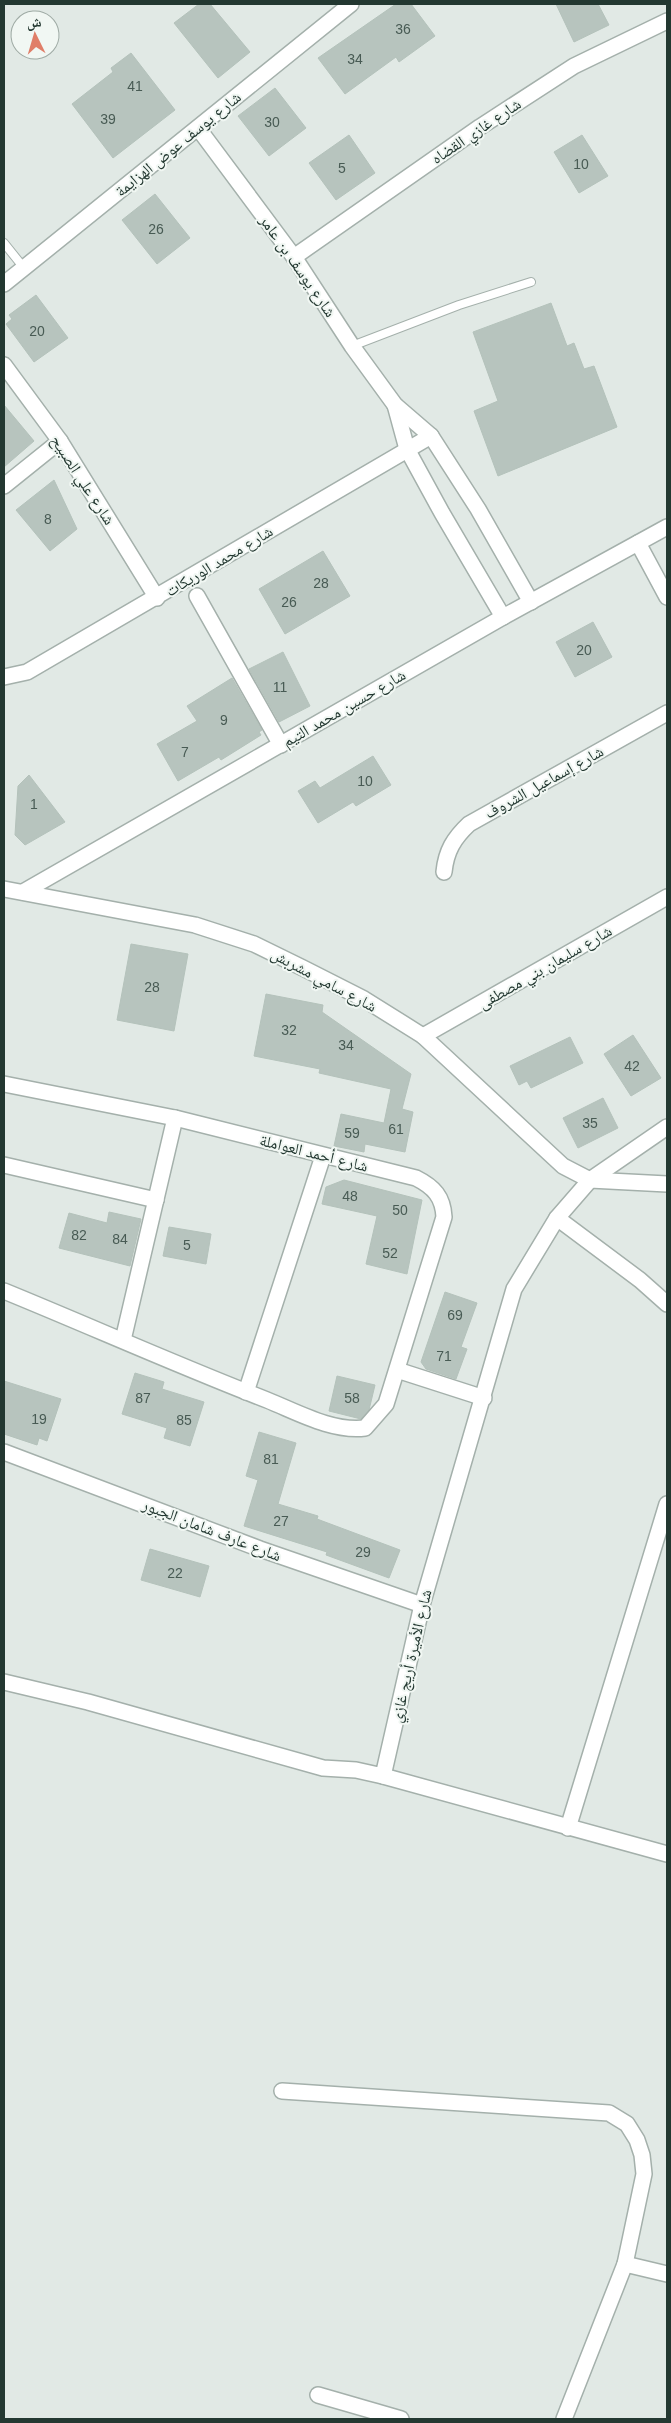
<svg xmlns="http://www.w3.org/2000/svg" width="671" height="2423" font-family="Arial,'Noto Naskh Arabic',sans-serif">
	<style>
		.building { fill: #b7c4be; stroke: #b4c2bb }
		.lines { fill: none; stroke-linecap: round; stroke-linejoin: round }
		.service-casing { stroke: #a4b0ab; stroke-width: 10 }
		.minor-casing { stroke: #a4b0ab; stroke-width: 18 }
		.service { stroke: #fff; stroke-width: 8 }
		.minor { stroke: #fff; stroke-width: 15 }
		.labels { text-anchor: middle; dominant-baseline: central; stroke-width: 4; stroke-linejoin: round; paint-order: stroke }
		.number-label { font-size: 14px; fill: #485b54 }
		.street-label { font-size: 16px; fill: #233831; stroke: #f1f7f3 }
	</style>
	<rect width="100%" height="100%" fill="#e1e9e5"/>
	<!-- building -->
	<g class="building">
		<polygon points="199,4 210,4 250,52 218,78 174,23"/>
		<polygon points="396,4 411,4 435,36 399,62 396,57 345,94 318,58"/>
		<polygon points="556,4 598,4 609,25 574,42"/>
		<polygon points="131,53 175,110 113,158 72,104 113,72 111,68"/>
		<polygon points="275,88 306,128 269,156 238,116"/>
		<polygon points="349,135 375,173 336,200 309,163"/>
		<polygon points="582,135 608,176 579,193 554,152"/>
		<polygon points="155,194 190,238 157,264 122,220"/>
		<polygon points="36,295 68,338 34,362 6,324 12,319 9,315"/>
		<polygon points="551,303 567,346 574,343 584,369 594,366 617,427 498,476 474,411 498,401 473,332"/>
		<polygon points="4,405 34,441 4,467"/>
		<polygon points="54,480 77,529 50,551 16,510"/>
		<polygon points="323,551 350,596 285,634 259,589"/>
		<polygon points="593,622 612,657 575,677 556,642"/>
		<polygon points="283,652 310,706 279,722 249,669"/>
		<polygon points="232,678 262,730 259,732 261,735 221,760 219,757 178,781 157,744 197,721 187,706"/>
		<polygon points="373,756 391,785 356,806 353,802 318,823 298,791 315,781 320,788"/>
		<polygon points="29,775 65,822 25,845 15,835 18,786"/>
		<polygon points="131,944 188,954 174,1031 117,1020"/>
		<polygon points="266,994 323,1005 322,1012 411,1074 402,1109 413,1112 405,1152 365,1144 364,1152 334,1146 341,1114 384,1123 391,1089 319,1073 320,1069 254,1056"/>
		<polygon points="633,1035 661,1078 631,1096 604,1054"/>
		<polygon points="570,1037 583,1063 531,1088 527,1081 519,1085 510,1066"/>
		<polygon points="603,1098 618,1128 578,1148 563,1118"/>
		<polygon points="344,1180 422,1200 407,1274 366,1264 377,1216 322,1204 326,1187"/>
		<polygon points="109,1212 141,1219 130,1266 59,1248 69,1213 107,1223"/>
		<polygon points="169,1227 211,1234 206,1264 163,1256"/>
		<polygon points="445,1292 477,1303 461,1347 467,1349 456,1379 426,1369 421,1362"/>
		<polygon points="135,1373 164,1382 162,1389 204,1402 190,1446 164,1438 167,1428 122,1414"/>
		<polygon points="337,1376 375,1385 369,1410 361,1419 329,1411"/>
		<polygon points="4,1381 61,1399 47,1441 39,1438 37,1445 4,1434"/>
		<polygon points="259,1432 296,1443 278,1504 318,1516 317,1519 400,1550 389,1578 326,1555 327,1552 244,1526 258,1480 246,1476"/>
		<polygon points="150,1549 209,1566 200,1597 141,1580"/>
	</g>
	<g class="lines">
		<!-- service casing -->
		<g class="service-casing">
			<g id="service">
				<polyline points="4,243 24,268"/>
				<polyline points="352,346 459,305 531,282"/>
			</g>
		</g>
		<!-- minor casing -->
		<g class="minor-casing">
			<g id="minor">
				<polyline points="198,128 294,257 352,346 395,405 431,436 478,509 531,602"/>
				<polyline points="294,257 480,127 574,66 667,21"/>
				<polyline points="4,284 351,4"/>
				<polyline points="4,365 60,441 157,598"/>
				<polyline points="395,405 407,449 442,513 503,617"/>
				<polyline points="4,486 60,441"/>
				<polyline points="638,543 667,597"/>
				<polyline points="197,596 281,745"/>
				<polyline points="4,677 27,672 431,436"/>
				<path d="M 444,872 C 446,851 454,838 469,824 L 667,713"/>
				<polyline points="4,889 195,925 254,944 303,968 364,999 423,1036 563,1166 590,1180 667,1184"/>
				<polyline points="23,892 503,617 667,527"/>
				<polyline points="423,1036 667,897"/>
				<path d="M 4,1084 L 175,1118 L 416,1178 C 434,1187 443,1197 444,1217 L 386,1404 L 365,1428 C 332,1432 297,1412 267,1400 C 179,1366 92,1327 4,1291"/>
				<polyline points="4,1165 156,1200"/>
				<polyline points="557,1218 640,1280 667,1304"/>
				<polyline points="123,1340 175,1118"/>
				<polyline points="397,1370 484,1398"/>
				<polyline points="246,1392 323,1156"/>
				<polyline points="4,1452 260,1549 422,1605"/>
				<polyline points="4,1682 88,1702 323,1768 356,1770 383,1776 422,1605 514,1289 557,1218 590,1180 667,1127"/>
				<polyline points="383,1776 667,1854"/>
				<polyline points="568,1828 667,1504"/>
				<polyline points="282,2091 609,2113 627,2124 637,2140 642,2155 644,2174 625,2264 564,2419"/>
				<polyline points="625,2264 667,2274"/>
				<polyline points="318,2395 401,2419"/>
			</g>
		</g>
		<!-- service -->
		<use href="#service" class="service"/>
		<!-- minor -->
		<use href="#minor" class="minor"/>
	</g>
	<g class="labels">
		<!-- number labels -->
		<g class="number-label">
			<text x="403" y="29">36</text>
			<text x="355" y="59">34</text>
			<text x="135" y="86">41</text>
			<text x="108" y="119">39</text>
			<text x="272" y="122">30</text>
			<text x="581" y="164">10</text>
			<text x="342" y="168">5</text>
			<text x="156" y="229">26</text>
			<text x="37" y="331">20</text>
			<text x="48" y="519">8</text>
			<text x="321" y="583">28</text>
			<text x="289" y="602">26</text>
			<text x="584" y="650">20</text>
			<text x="280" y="687">11</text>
			<text x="224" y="720">9</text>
			<text x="185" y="752">7</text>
			<text x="365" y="781">10</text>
			<text x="34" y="804">1</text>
			<text x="152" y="987">28</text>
			<text x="289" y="1030">32</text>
			<text x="346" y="1045">34</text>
			<text x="632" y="1066">42</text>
			<text x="590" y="1123">35</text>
			<text x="396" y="1129">61</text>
			<text x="352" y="1133">59</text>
			<text x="350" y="1196">48</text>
			<text x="400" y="1210">50</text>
			<text x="79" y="1235">82</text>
			<text x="120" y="1239">84</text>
			<text x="187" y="1245">5</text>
			<text x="390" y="1253">52</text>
			<text x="455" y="1315">69</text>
			<text x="444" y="1356">71</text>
			<text x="143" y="1398">87</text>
			<text x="352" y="1398">58</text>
			<text x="39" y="1419">19</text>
			<text x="184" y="1420">85</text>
			<text x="271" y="1459">81</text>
			<text x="281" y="1521">27</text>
			<text x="363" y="1552">29</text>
			<text x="175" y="1573">22</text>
		</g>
		<!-- street labels -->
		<g class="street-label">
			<text transform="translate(476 131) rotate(-34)">شارع غازي القضاه</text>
			<text transform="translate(178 144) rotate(-39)">شارع يوسف عوض الهزايمة</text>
			<text transform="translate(298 266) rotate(55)">شارع يوسف بن عامر</text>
			<text transform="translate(83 480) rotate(57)">شارع علي الصبيح</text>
			<text transform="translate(219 561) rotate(-31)">شارع محمد الوريكات</text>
			<text transform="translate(344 708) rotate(-30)">شارع حسين محمد التيم</text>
			<text transform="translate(544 782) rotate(-29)">شارع إسماعيل الشروف</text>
			<text transform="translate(545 967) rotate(-30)">شارع سليمان بني مصطفى</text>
			<text transform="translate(324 980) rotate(28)">شارع سامي مشربش</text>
			<text transform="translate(314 1153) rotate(14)">شارع أحمد العواملة</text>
			<text transform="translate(212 1530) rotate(21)">شارع عارف شامان الجبور</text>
			<text transform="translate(411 1656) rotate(-77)">شارع الأميرة أريج غازي</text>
		</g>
	</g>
	<!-- border -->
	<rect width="671" height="2423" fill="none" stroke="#233831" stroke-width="10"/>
	<!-- north arrow -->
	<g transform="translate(35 35) rotate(355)"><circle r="24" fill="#f1f7f3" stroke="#9faba5"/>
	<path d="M0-4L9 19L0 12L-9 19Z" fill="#e07e68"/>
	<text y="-8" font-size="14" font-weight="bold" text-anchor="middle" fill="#233831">ش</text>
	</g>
</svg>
